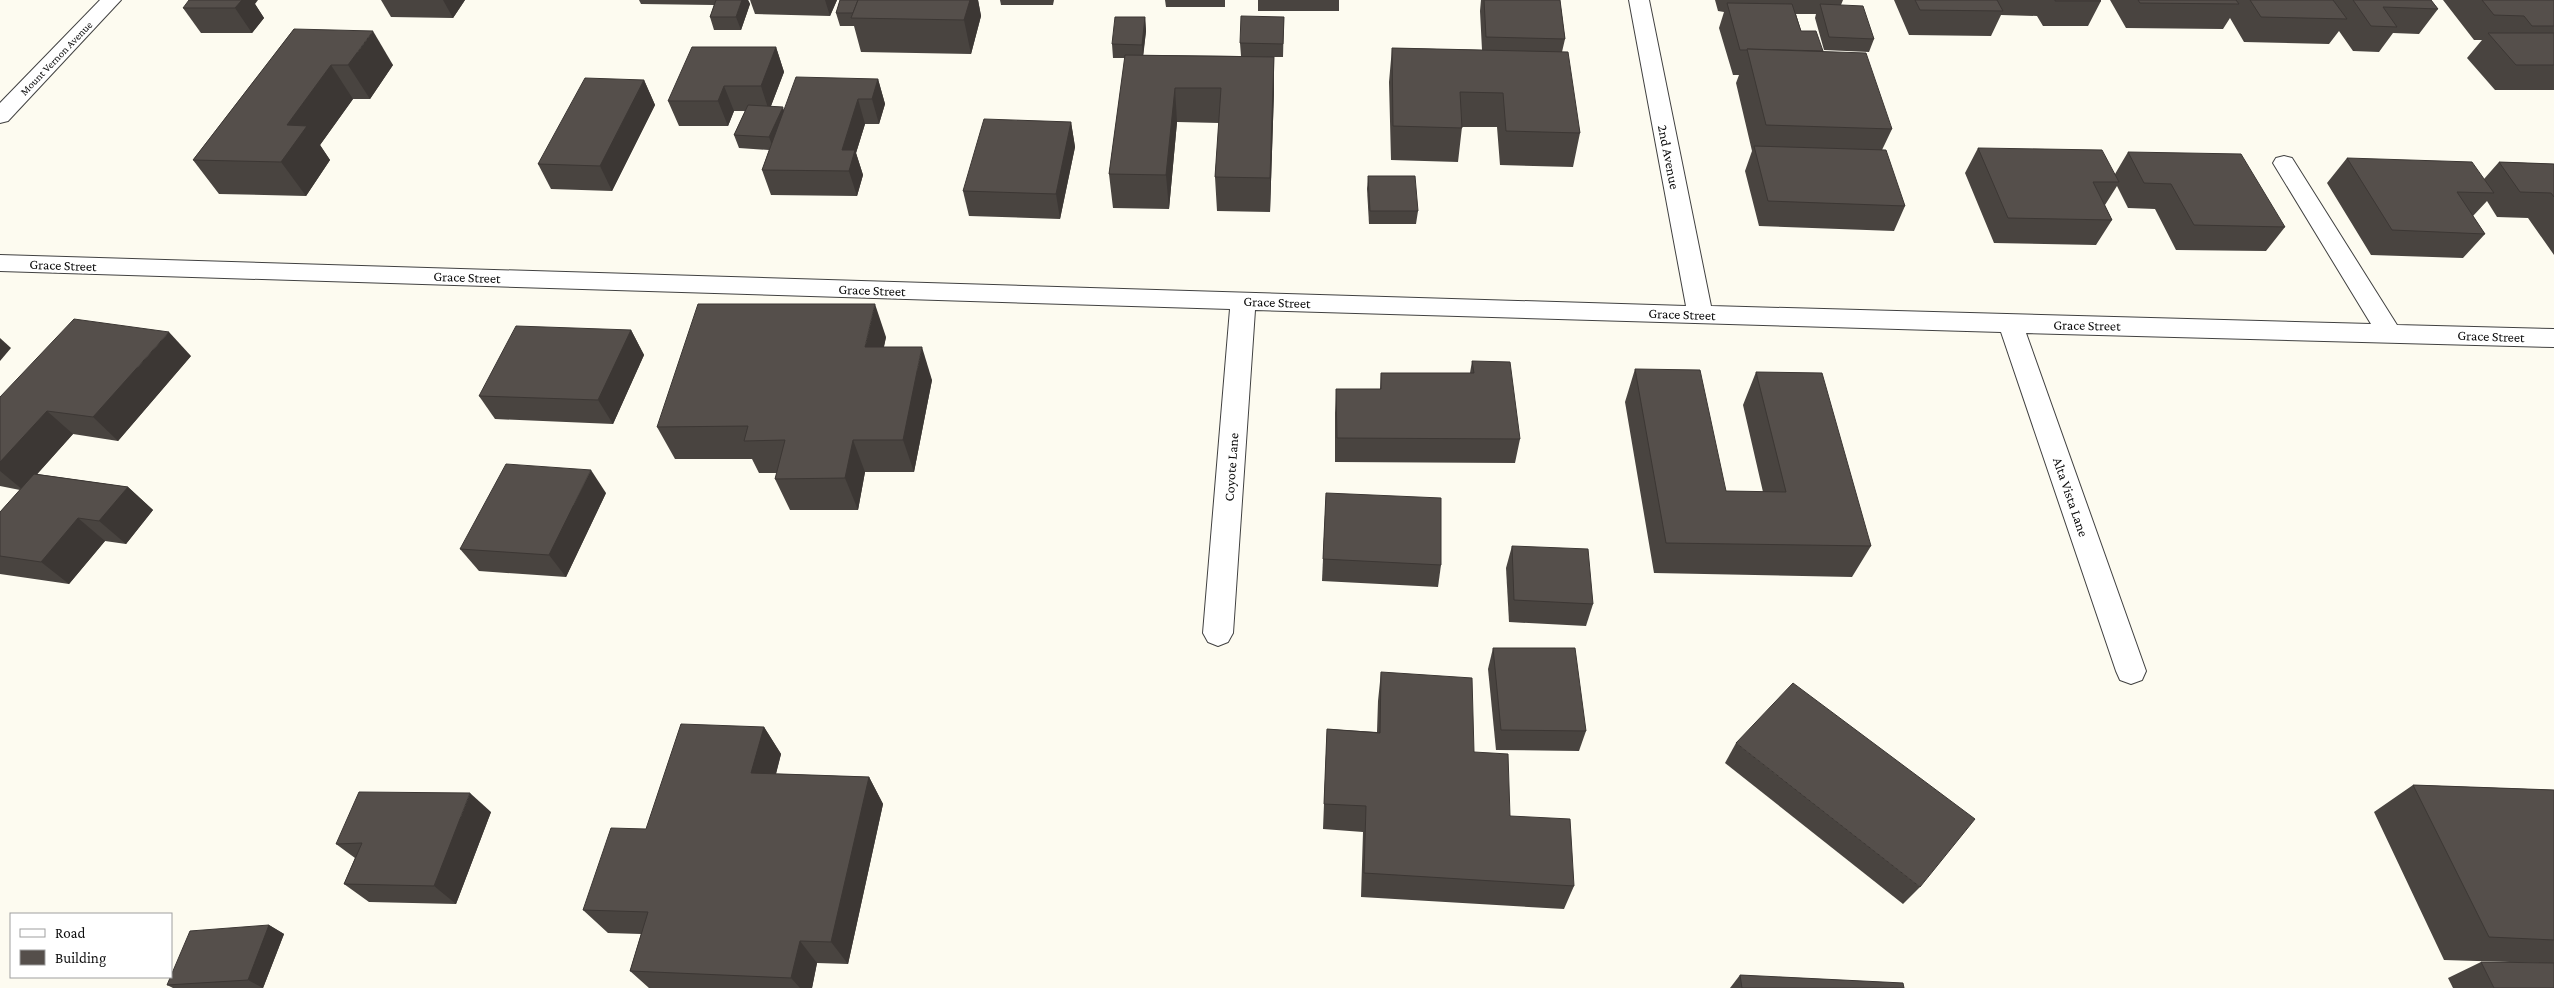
<svg xmlns="http://www.w3.org/2000/svg" width="2554" height="988" font-family="'Crimson Pro',serif">
	<style>
		.lines { fill: none; stroke-linecap: round; stroke-linejoin: round }
		.minor-casing { stroke: #414141; stroke-width: 2 }
		.minor { fill: #fff; fill-rule: evenodd }
		.wall { fill: #494440 }
		.shaded-wall { fill: #3c3734 }
		.building { fill: #554f4b; stroke: #3c3734 }
		.labels { text-anchor: middle; dominant-baseline: central; stroke-width: 5; stroke-linejoin: round; paint-order: stroke }
		.far-street-label { font-size: 11px; fill: #0e0e0e; stroke: #fff }
		.street-label { font-size: 14px; fill: #0e0e0e; stroke: #fff }
	</style>
	<rect width="100%" height="100%" fill="#fdfbf0"/>
	<g class="lines">
		<!-- minor casing -->
		<g class="minor-casing">
			<g id="minor">
				<polygon points="100,0 121,0 8,121 0,123 0,103"/>
				<polygon points="1629,0 1649,0 1711,306 2371,324 2273,163 2276,158 2284,156 2292,158 2397,325 2554,329 2554,347 2026,333 2146,671 2142,680 2131,684 2120,680 2116,671 2001,332 1255,310 1233,633 1228,642 1218,646 1208,642 1203,633 1230,309 0,271 0,255 1686,306"/>
			</g>
		</g>
		<!-- minor -->
		<use href="#minor" class="minor"/>
	</g>
	<!-- wall -->
	<g class="wall">
		<polygon points="381,0 465,0 453,18 391,17"/>
		<polygon points="639,0 748,0 750,4 741,30 714,30 710,17 714,5 641,4"/>
		<polygon points="750,0 837,0 830,16 755,14"/>
		<polygon points="840,0 978,0 981,16 971,54 861,52 854,26 840,26 836,13"/>
		<polygon points="1000,0 1054,0 1053,5 1001,5"/>
		<polygon points="1165,0 1225,0 1225,7 1166,7"/>
		<rect x="1258" y="0" width="81" height="11"/>
		<polygon points="1481,0 1560,0 1565,39 1562,52 1580,133 1573,167 1500,165 1497,127 1462,127 1458,162 1391,160 1389,82 1392,48 1482,50 1480,11"/>
		<polygon points="1715,0 1843,0 1841,5 1874,39 1869,52 1824,50 1815,18 1816,14 1796,14 1801,31 1823,51 1892,129 1882,150 1905,206 1894,231 1759,226 1745,171 1752,151 1736,83 1739,75 1733,75 1719,28 1724,12 1718,11"/>
		<polygon points="1894,0 2100,0 2101,1 2088,26 2043,26 2037,16 2001,15 1991,36 1909,35"/>
		<polygon points="2110,0 2431,0 2438,9 2419,34 2393,33 2379,52 2353,51 2339,31 2329,44 2244,42 2230,18 2223,29 2126,28"/>
		<polygon points="2443,0 2554,0 2554,90 2495,90 2467,58 2482,40 2474,40"/>
		<polygon points="255,4 264,18 252,33 201,33 183,8"/>
		<polygon points="1145,17 1146,31 1143,55 1241,56 1240,43 1284,17 1283,57 1274,57 1274,91 1270,212 1217,211 1215,177 1219,123 1177,122 1169,209 1113,208 1109,174 1125,58 1113,58 1112,44"/>
		<polygon points="294,29 393,65 370,99 353,99 320,145 330,160 306,196 219,194 193,160"/>
		<polygon points="776,47 784,72 771,106 784,110 878,79 885,104 879,124 865,124 856,153 863,175 857,196 771,195 762,170 769,150 739,148 734,135 745,111 734,111 728,126 679,126 668,101"/>
		<polygon points="644,80 655,105 612,191 551,189 538,164"/>
		<polygon points="1071,122 1075,147 1060,219 969,216 963,191"/>
		<polygon points="1978,148 2115,174 2128,152 2285,227 2266,251 2176,250 2155,209 2128,208 2117,186 2105,205 2112,220 2096,245 1994,243 1965,173"/>
		<polygon points="2347,158 2484,179 2499,162 2554,164 2554,255 2528,218 2497,217 2487,201 2473,216 2485,234 2463,258 2371,255 2327,183"/>
		<polygon points="1368,176 1418,211 1416,224 1369,224 1367,189"/>
		<polygon points="631,330 644,355 613,424 495,419 479,396"/>
		<polygon points="886,337 884,347 932,380 914,472 865,472 858,510 790,510 775,479 777,473 759,473 752,459 675,459 657,427"/>
		<polygon points="191,356 118,441 73,434 37,474 128,487 153,510 126,544 105,541 69,584 0,574 0,512 20,490 0,486 0,397"/>
		<polygon points="1472,361 1520,439 1515,463 1335,462 1335,413 1336,389 1380,389 1381,373 1470,373"/>
		<polygon points="1635,369 1726,491 1763,492 1743,405 1756,372 1871,546 1852,577 1654,573 1625,402"/>
		<polygon points="606,493 566,577 479,571 460,549"/>
		<polygon points="1326,493 1441,565 1438,587 1322,581"/>
		<polygon points="1512,546 1593,604 1586,626 1509,622 1506,568"/>
		<polygon points="1493,648 1586,731 1579,751 1496,750 1488,669"/>
		<polygon points="1381,672 1474,752 1510,816 1574,886 1564,909 1361,897 1363,832 1323,829 1327,729 1377,732 1378,701"/>
		<polygon points="764,727 781,754 776,774 869,777 883,804 848,964 817,963 812,988 649,988 630,971 641,934 608,933 583,910 646,829"/>
		<polygon points="1736,743 1920,887 1903,904 1725,763"/>
		<polygon points="2413,785 2554,790 2554,988 2453,988 2448,978 2481,962 2544,963 2444,960 2374,812"/>
		<polygon points="491,812 456,904 369,902 344,884 355,858 336,844"/>
		<polygon points="269,925 284,934 263,988 173,988 167,985"/>
		<polygon points="1740,975 1904,988 1730,988"/>
	</g>
	<!-- shaded-wall -->
	<g class="shaded-wall">
		<polygon points="233,0 258,0 255,4 264,18 252,33 235,8"/>
		<polygon points="443,0 465,0 453,18"/>
		<polygon points="742,0 748,0 750,4 741,30 736,17"/>
		<polygon points="825,0 837,0 830,16"/>
		<polygon points="970,0 978,0 981,16 971,54 964,20"/>
		<polygon points="1145,17 1146,31 1143,58 1142,45"/>
		<polygon points="373,31 393,65 370,99 348,65"/>
		<polygon points="776,47 784,72 769,111 761,86"/>
		<polygon points="1274,57 1274,91 1270,212 1270,178"/>
		<polygon points="331,65 353,99 320,145 330,160 306,196 281,162 287,125"/>
		<polygon points="878,79 885,104 879,124 872,99"/>
		<polygon points="644,80 655,105 612,191 600,166"/>
		<polygon points="724,86 734,111 728,126 718,101"/>
		<polygon points="1175,88 1177,122 1169,209 1166,175"/>
		<polygon points="858,99 865,124 856,153 863,175 857,196 842,150"/>
		<polygon points="783,107 787,120 774,150 769,137"/>
		<polygon points="1071,122 1075,147 1060,219 1056,194"/>
		<polygon points="875,304 886,337 876,380 865,347"/>
		<polygon points="631,330 644,355 613,424 598,400"/>
		<polygon points="169,332 191,356 118,441 93,417"/>
		<polygon points="0,338 11,348 0,361"/>
		<polygon points="922,347 932,380 914,472 903,440"/>
		<polygon points="47,411 73,434 23,490 0,471 0,462"/>
		<polygon points="853,440 865,472 858,510 845,478"/>
		<polygon points="591,470 606,493 566,577 549,555"/>
		<polygon points="128,487 153,510 126,544 99,521"/>
		<polygon points="78,518 105,541 69,584 41,562"/>
		<polygon points="764,727 781,754 769,800 751,773"/>
		<polygon points="869,777 883,804 848,964 831,942"/>
		<polygon points="470,793 491,812 456,904 434,886"/>
		<polygon points="269,925 284,934 263,988 248,980"/>
		<polygon points="800,941 817,963 812,988 800,988 791,978"/>
	</g>
	<!-- building -->
	<g class="building">
		<polygon points="189,0 242,0 235,8 183,8"/>
		<polygon points="716,0 742,0 736,17 710,17"/>
		<polygon points="840,0 858,0 853,13 836,13"/>
		<polygon points="858,0 970,0 964,20 851,18"/>
		<polygon points="1484,0 1560,0 1565,39 1486,37"/>
		<polygon points="1915,0 1997,0 2003,11 1920,10"/>
		<polygon points="2055,0 2100,0 2101,1 2055,1"/>
		<polygon points="2138,0 2236,0 2239,4 2140,3"/>
		<polygon points="2250,0 2333,0 2347,19 2261,17"/>
		<polygon points="2353,0 2431,0 2438,9 2383,7 2397,27 2371,26"/>
		<polygon points="2482,0 2554,0 2554,26 2532,26 2524,16 2494,15"/>
		<polygon points="1727,3 1792,4 1801,31 1816,31 1823,51 1747,49 1748,50 1740,50"/>
		<polygon points="1820,4 1863,6 1874,39 1829,37"/>
		<polygon points="1241,16 1284,17 1283,44 1240,43"/>
		<polygon points="1115,17 1145,17 1142,45 1112,44"/>
		<polygon points="294,29 373,31 348,65 331,65 287,125 307,126 281,162 193,160"/>
		<polygon points="2488,33 2554,33 2554,65 2516,65"/>
		<polygon points="692,47 776,47 761,86 724,86 718,101 668,101"/>
		<polygon points="1392,48 1568,52 1580,133 1506,131 1503,93 1460,92 1462,128 1393,126"/>
		<polygon points="1747,49 1866,53 1892,129 1766,125"/>
		<polygon points="1125,55 1274,57 1270,178 1215,177 1221,88 1175,88 1166,175 1109,174"/>
		<polygon points="796,77 878,79 872,99 858,99 842,150 855,150 849,171 762,170"/>
		<polygon points="585,78 644,80 600,166 538,164"/>
		<polygon points="748,105 783,107 769,137 734,135"/>
		<polygon points="984,119 1071,122 1056,194 963,191"/>
		<polygon points="1754,146 1886,150 1905,206 1768,201"/>
		<polygon points="1978,148 2102,150 2119,182 2093,182 2112,220 2008,218"/>
		<polygon points="2128,152 2241,154 2285,227 2194,225 2171,184 2144,183"/>
		<polygon points="2347,158 2472,162 2494,193 2457,192 2485,234 2392,230"/>
		<polygon points="2499,162 2554,164 2554,197 2551,193 2520,192"/>
		<polygon points="1368,176 1415,176 1418,211 1370,211"/>
		<polygon points="698,304 875,304 865,347 922,347 903,440 853,440 845,478 775,479 785,440 744,441 748,426 657,427"/>
		<polygon points="74,319 169,332 93,417 47,411 0,462 0,397"/>
		<polygon points="516,326 631,330 598,400 479,396"/>
		<polygon points="1472,361 1510,362 1520,439 1337,438 1336,389 1381,389 1381,373 1474,373"/>
		<polygon points="1635,369 1700,370 1726,491 1786,492 1756,372 1822,373 1871,546 1666,543"/>
		<polygon points="506,464 591,470 549,555 460,549"/>
		<polygon points="34,474 128,487 99,521 78,518 41,562 0,556 0,512"/>
		<polygon points="1326,493 1441,498 1441,565 1323,559"/>
		<polygon points="1512,546 1588,549 1593,604 1514,600"/>
		<polygon points="1493,648 1575,648 1586,731 1501,730"/>
		<polygon points="1381,672 1472,678 1474,752 1508,754 1510,816 1570,819 1574,886 1364,873 1366,806 1324,804 1327,729 1380,733"/>
		<polygon points="1793,683 1975,819 1920,887 1736,743"/>
		<polygon points="681,724 764,727 751,773 869,777 831,942 800,941 791,978 630,971 648,912 583,910 611,828 646,829"/>
		<polygon points="2413,785 2554,790 2554,940 2489,937"/>
		<polygon points="359,792 470,793 434,886 344,884 362,843 336,844"/>
		<polygon points="269,925 248,980 167,985 190,931"/>
		<polygon points="2481,962 2554,963 2554,988 2494,988"/>
		<polygon points="1740,975 1903,983 1904,988 1742,988"/>
	</g>
	<g class="labels">
		<!-- far-street labels -->
		<g class="far-street-label">
			<text transform="translate(56 58) rotate(-46)">Mount Vernon Avenue</text>
		</g>
		<!-- street labels -->
		<g class="street-label">
			<text transform="translate(1669 157) rotate(79)">2nd Avenue</text>
			<text transform="translate(63 265) rotate(2)">Grace Street</text>
			<text transform="translate(467 277) rotate(2)">Grace Street</text>
			<text transform="translate(872 290) rotate(2)">Grace Street</text>
			<text transform="translate(1277 302) rotate(2)">Grace Street</text>
			<text transform="translate(1682 314) rotate(2)">Grace Street</text>
			<text transform="translate(2087 325) rotate(1)">Grace Street</text>
			<text transform="translate(2491 336) rotate(2)">Grace Street</text>
			<text transform="translate(1231 467) rotate(-86)">Coyote Lane</text>
			<text transform="translate(2071 497) rotate(71)">Alta Vista Lane</text>
		</g>
	</g>
	<!-- legend -->
	<rect x="10" y="913" width="162" height="65" fill="#ffffff" stroke="#9f9f9f"/>
	<rect x="20" y="929" width="25" height="8" fill="#ffffff" stroke="#9f9f9f"/>
	<text x="55" y="938" font-size="15" fill="#0e0e0e">Road</text>
	<rect x="20" y="950" width="25" height="15" fill="#554f4b" stroke="#9f9f9f"/>
	<text x="55" y="963" font-size="15" fill="#0e0e0e">Building</text>
</svg>
